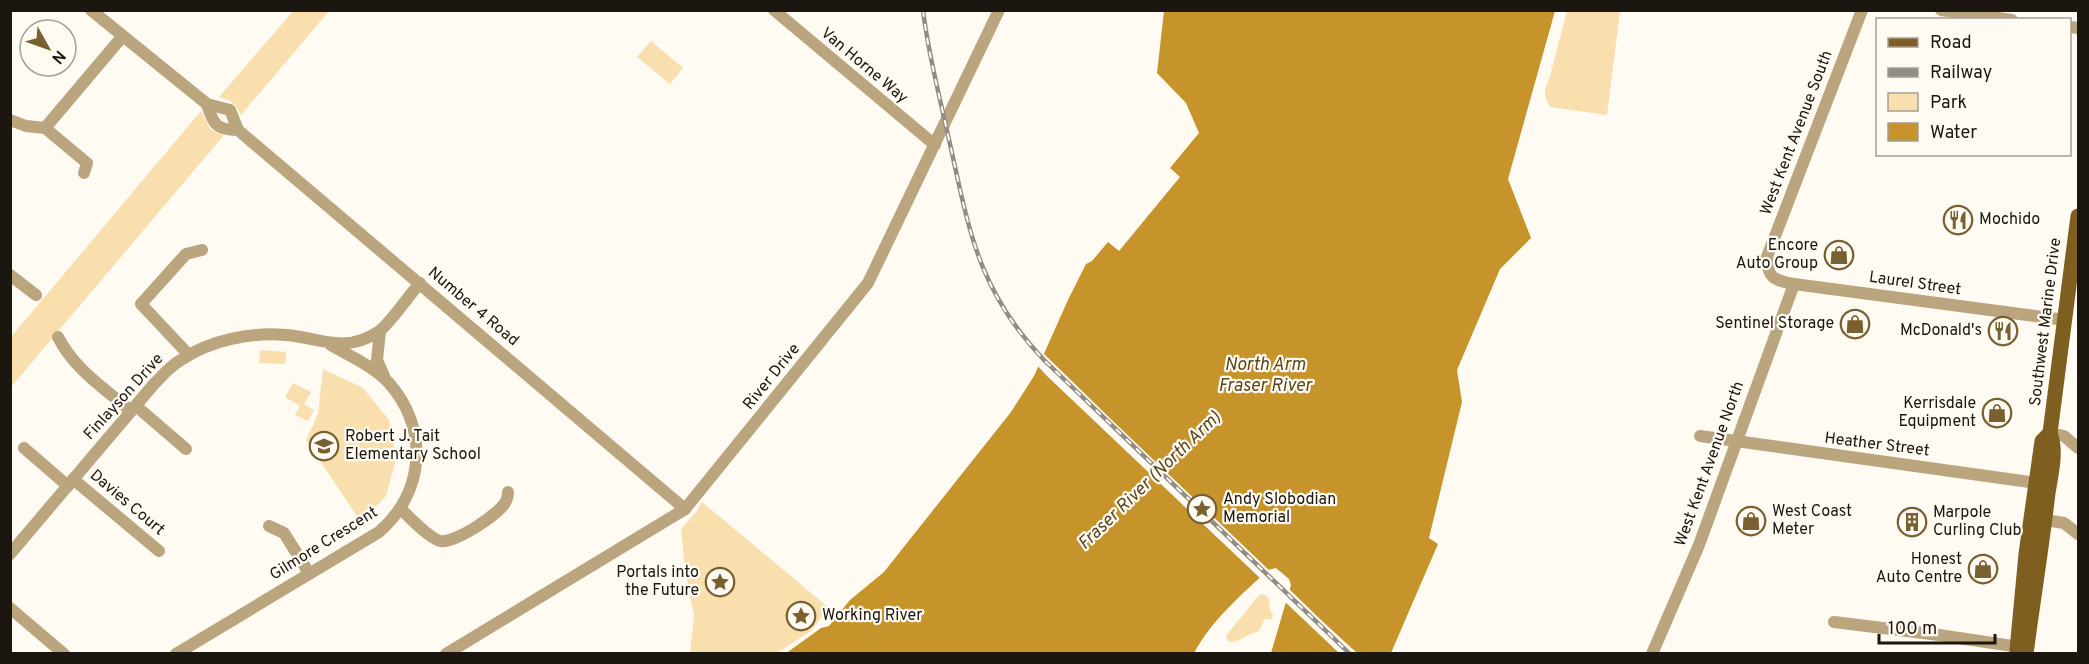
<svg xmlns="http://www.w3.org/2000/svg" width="2089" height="664" font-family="Overpass,sans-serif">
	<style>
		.green { fill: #fadfae }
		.water { fill: #c6942a }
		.pier { fill: #fffaf2 }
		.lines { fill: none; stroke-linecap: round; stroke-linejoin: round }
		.minor { stroke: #bba57f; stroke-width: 12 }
		.major { stroke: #7e5f20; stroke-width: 15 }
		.rail-casing { stroke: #918c85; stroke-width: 4.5 }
		.rail { stroke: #fffaf2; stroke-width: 2; stroke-dasharray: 7; stroke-linecap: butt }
		.labels { text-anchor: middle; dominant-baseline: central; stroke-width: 4.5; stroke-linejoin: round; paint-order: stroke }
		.street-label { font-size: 16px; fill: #1b1710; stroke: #fffaf2 }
		.poi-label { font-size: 16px; fill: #1b1710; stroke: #fffaf2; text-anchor: start }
		.water-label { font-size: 18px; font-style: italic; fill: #5a451c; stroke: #fffaf2 }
	</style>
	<rect width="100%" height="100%" fill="#fffaf2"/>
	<!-- green -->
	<g class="green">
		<path d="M 294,10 L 329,11 L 241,115 C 235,104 232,100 219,97 Z"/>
		<path d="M 1567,11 L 1620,11 L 1607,115 L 1550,107 C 1544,96 1543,91 1549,80 Z"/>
		<polygon points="651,41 683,68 670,84 637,57"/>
		<polygon points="201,111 211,130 224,135 11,387 11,337"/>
		<polygon points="260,350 286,352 285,364 259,363"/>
		<polygon points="323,369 363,388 389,420 396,459 386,496 361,522 306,440 318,414"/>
		<polygon points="293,383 311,392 304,404 314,410 308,421 295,415 300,406 285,397"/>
		<polygon points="702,502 829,608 811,631 777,653 690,653 694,616 686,576 681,529 698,510 698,508"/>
		<path d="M 1264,594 L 1269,599 L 1270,611 L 1273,614 L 1272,619 L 1265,619 L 1258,632 C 1245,634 1242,642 1229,642 L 1226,636 L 1259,595 Z"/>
	</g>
	<!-- water -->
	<path class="water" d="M 1164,11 L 1555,11 L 1508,179 L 1531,238 L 1500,269 L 1457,370 L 1462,402 L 1429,538 L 1438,544 L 1391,653 L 1271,653 L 1291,585 L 1289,579 L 1276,568 L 1268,570 C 1240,596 1212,620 1194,653 L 785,654 L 821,628 L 829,626 L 850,600 L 884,572 L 1011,412 L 1034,376 L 1068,300 L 1086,264 L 1092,261 L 1108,242 L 1119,251 L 1180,177 L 1170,168 L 1199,133 L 1186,103 L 1157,73 Z"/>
	<!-- pier -->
	<g class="pier">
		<polygon points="1042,352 1117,425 1272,573 1262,580 1047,376 1036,364"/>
		<polygon points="1287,587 1321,620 1357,653 1339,653 1283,600"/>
	</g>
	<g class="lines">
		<!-- minor -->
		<g class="minor">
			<polyline points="91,10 207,104 230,110 238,130 685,509"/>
			<polyline points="774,10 935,145"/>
			<path d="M 1862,10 L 1767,257 C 1767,279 1775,280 1794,284 L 2065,320"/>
			<polyline points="1941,10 2012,20"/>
			<polyline points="2070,27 2078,28"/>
			<path d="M 207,104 C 213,124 216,130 238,130"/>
			<polyline points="10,120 26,126 45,128 122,37"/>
			<polyline points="45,128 87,163 84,173"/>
			<polyline points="10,275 36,295"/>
			<polyline points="380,331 377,360 384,376"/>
			<path d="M 58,337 C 74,369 105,389 131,411"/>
			<polyline points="189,355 141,304 186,254 202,250"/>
			<polyline points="136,406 186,449"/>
			<polyline points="2050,433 2064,436 2078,448"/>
			<polyline points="1700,436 2044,484"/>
			<polyline points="24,448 68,486"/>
			<polyline points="73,479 159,551"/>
			<path d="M 401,509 C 410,518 429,538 440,541 C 454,544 500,514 506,501 C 507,500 508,494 508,492"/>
			<polyline points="2045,520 2064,523 2078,534"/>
			<polyline points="269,526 284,533 309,573"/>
			<path d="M 10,554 L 154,384 C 162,376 170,366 181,360 C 210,340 251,332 286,335 C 321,338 344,354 378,332 C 390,324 409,295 420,283"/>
			<polyline points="10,608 64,654"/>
			<polyline points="1834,622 1939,635 2026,648"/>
			<path d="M 176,654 L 379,532 C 425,492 429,429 389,383 C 373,366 350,356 331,345"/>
			<polyline points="446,654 685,509 868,283 999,10"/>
			<polyline points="1652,654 1699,545 1794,284"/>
		</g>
		<!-- major -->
		<g class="major">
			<polyline points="2017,650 2026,554 2042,441 2050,433"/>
			<path d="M 2026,654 C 2033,600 2042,546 2048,493 C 2051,474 2057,451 2050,433 L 2078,216"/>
		</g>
		<!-- rail casing -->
		<g class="rail-casing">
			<path id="rail" d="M 923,10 C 928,53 939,94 948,135 C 969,228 976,289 1045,361 L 1350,654"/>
		</g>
		<!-- rail -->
		<use href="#rail" class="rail"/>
	</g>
	<!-- icons -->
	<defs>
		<g id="restaurant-ring" transform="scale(1.5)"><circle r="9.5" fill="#fffaf2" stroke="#796031" stroke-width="1.5"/><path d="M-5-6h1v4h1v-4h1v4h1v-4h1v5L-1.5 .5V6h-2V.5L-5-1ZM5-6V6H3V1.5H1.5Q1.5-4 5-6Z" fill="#796031"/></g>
		<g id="shop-ring" transform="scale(1.5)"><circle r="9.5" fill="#fffaf2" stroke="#796031" stroke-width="1.5"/><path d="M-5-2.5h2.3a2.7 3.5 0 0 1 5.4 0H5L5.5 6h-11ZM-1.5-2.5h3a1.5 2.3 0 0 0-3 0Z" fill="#796031"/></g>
		<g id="school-ring" transform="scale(1.5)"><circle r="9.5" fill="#fffaf2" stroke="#796031" stroke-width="1.5"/><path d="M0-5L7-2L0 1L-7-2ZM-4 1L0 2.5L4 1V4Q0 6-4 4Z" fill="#796031"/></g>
		<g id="sight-ring" transform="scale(1.5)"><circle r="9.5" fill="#fffaf2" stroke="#796031" stroke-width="1.5"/><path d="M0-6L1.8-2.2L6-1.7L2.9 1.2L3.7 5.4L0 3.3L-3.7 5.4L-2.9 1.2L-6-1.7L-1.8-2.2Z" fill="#796031"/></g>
		<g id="building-ring" transform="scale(1.5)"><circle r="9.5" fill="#fffaf2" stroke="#796031" stroke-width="1.5"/><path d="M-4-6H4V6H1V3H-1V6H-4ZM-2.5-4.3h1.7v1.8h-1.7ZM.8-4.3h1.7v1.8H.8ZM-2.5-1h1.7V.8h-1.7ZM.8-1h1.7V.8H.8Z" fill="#796031"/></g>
	</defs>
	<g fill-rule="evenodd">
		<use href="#restaurant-ring" x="1958" y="220"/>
		<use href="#shop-ring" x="1839" y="255"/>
		<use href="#shop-ring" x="1855" y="324"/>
		<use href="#restaurant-ring" x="2003" y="331"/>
		<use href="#shop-ring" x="1997" y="413"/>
		<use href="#school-ring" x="324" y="446"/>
		<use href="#sight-ring" x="1202" y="509"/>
		<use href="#shop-ring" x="1751" y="521"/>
		<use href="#building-ring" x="1912" y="522"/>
		<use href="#shop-ring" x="1983" y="569"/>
		<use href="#sight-ring" x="720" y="582"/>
		<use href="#sight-ring" x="801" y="616"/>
	</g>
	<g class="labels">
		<!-- street labels -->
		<g class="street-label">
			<text transform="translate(864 66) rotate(40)">Van Horne Way</text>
			<text transform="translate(1797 133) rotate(-69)">West Kent Avenue South</text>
			<text transform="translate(1915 284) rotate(8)">Laurel Street</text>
			<text transform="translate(473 307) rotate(40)">Number 4 Road</text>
			<text transform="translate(2046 322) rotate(-83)">Southwest Marine Drive</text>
			<text transform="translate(772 377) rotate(-51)">River Drive</text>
			<text transform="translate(124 397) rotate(-48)">Finlayson Drive</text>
			<text transform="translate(1877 445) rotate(7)">Heather Street</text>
			<text transform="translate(1710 464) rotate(-70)">West Kent Avenue North</text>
			<text transform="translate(127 503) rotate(40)">Davies Court</text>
			<text transform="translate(324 544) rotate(-32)">Gilmore Crescent</text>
		</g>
		<!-- poi labels -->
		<g class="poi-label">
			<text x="1979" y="220">Mochido</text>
			<text x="1818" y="246" text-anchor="end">Encore<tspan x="1818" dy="18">Auto Group</tspan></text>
			<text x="1834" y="324" text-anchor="end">Sentinel Storage</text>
			<text x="1982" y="331" text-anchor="end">McDonald's</text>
			<text x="1976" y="404" text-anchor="end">Kerrisdale<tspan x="1976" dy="18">Equipment</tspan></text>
			<text x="345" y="437">Robert J. Tait<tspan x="345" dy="18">Elementary School</tspan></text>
			<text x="1223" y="500">Andy Slobodian<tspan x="1223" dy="18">Memorial</tspan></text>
			<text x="1772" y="512">West Coast<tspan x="1772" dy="18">Meter</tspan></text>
			<text x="1933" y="513">Marpole<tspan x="1933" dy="18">Curling Club</tspan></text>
			<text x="1962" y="560" text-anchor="end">Honest<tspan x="1962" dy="18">Auto Centre</tspan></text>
			<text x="699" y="573" text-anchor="end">Portals into<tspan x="699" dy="18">the Future</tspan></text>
			<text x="822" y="616">Working River</text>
		</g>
		<!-- water labels -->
		<g class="water-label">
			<text x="1265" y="365">North Arm<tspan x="1265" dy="21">Fraser River</tspan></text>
			<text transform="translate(1150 481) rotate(-44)">Fraser River (North Arm)</text>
		</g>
	</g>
	<!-- border -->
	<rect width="2089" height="664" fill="none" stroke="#1b1710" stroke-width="24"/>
	<!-- legend -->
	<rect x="1876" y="18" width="195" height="138" fill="#fffaf2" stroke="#a49f98" stroke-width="1.5"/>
	<rect x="1888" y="38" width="30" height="9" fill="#7e5f20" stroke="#a49f98" stroke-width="1.5"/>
	<text x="1930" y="48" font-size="18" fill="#1b1710">Road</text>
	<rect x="1888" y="68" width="30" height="9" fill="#918c85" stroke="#a49f98" stroke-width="1.5"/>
	<text x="1930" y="78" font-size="18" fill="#1b1710">Railway</text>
	<rect x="1888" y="93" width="30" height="18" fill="#fadfae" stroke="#a49f98" stroke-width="1.5"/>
	<text x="1930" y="108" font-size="18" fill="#1b1710">Park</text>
	<rect x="1888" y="123" width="30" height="18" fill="#c6942a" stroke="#a49f98" stroke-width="1.5"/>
	<text x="1930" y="138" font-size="18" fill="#1b1710">Water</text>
	<!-- north arrow -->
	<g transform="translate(48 48) rotate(130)"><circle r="28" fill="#fffaf2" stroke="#a49f98" stroke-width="1.5"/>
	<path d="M0-4.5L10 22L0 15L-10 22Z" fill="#796031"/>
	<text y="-9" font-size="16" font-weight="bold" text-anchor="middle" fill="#1b1710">N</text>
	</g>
	<!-- scale -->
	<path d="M1879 634v9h116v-9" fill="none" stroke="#1b1710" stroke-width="3"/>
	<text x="1888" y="634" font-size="18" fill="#1b1710" stroke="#fffaf2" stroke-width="4.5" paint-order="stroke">100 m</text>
</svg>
